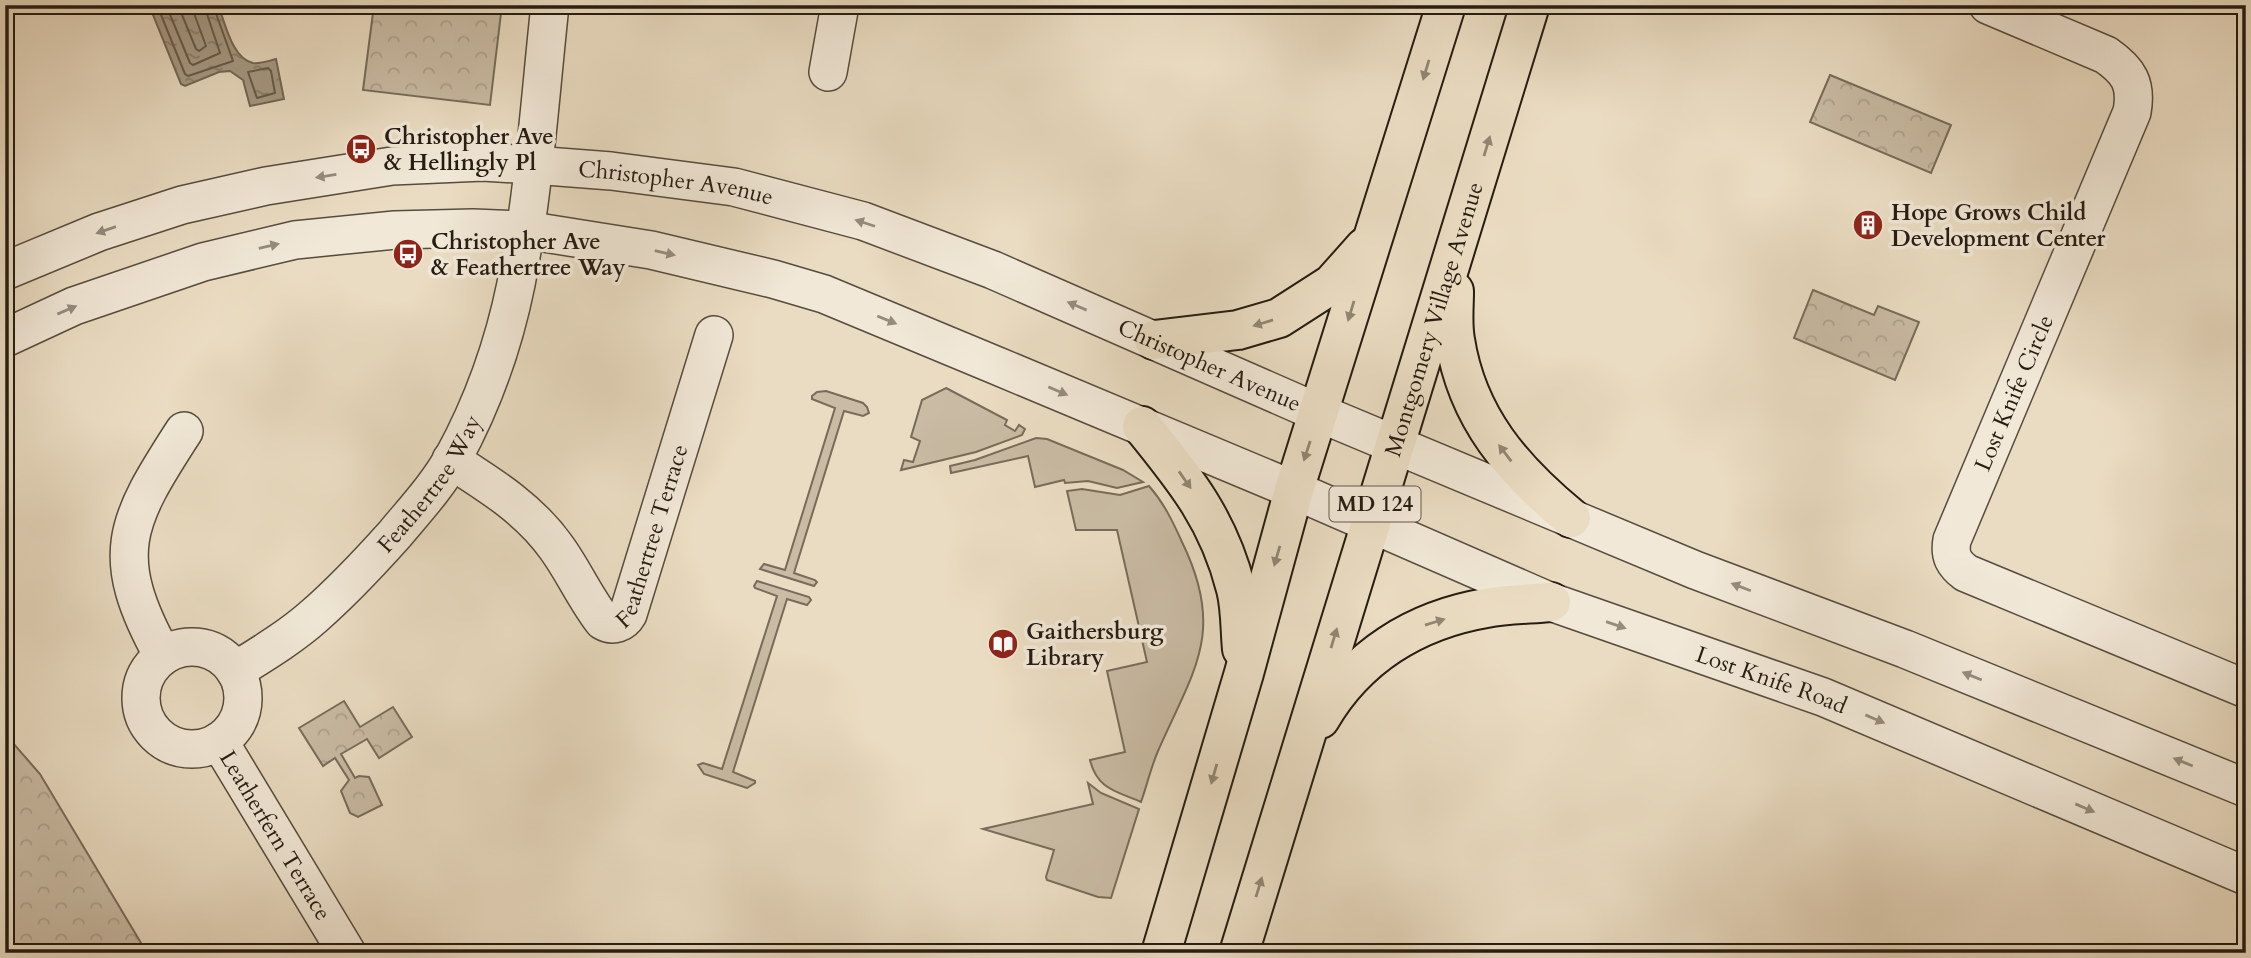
<svg xmlns="http://www.w3.org/2000/svg" width="2251" height="958" font-family="Cardo,serif">
	<style>
		.green { fill: #c9bba4; stroke: #776c5b; stroke-width: 2 }
		.forest { fill: url(#forest-crowns); stroke: #776c5b; stroke-width: 2 }
		.water { fill: url(#water-ripples); stroke: #736858; stroke-width: 2 }
		.lines { fill: none; stroke-linecap: round; stroke-linejoin: round }
		.shore { stroke: #665c4c; stroke-width: 2 }
		.minor-casing { stroke: #564c3e; stroke-width: 40 }
		.major-casing { stroke: #251c12; stroke-width: 42 }
		.minor { stroke: #f1e8d7; stroke-width: 37 }
		.major { stroke: #eadcc2; stroke-width: 38 }
		.oneway { fill: #918673 }
		.oneway2 { fill: #958c7e }
		.labels { text-anchor: middle; dominant-baseline: central; stroke-width: 7; stroke-linejoin: round; paint-order: stroke }
		.shield { fill: #f1e8d7; stroke: #62594d; stroke-width: 2 }
		.shield-label { font-size: 21px; font-weight: bold; fill: #251c12 }
		.poi-label { font-size: 23px; font-weight: bold; fill: #251c12; stroke: #f1e8d7; text-anchor: start }
		.street-label { font-size: 23px; fill: #251c12; stroke: #f1e8d7 }
	</style>
	<defs>
		<pattern id="forest-crowns" width="20" height="18" patternUnits="userSpaceOnUse" patternTransform="scale(1.75)"><rect width="20" height="18" fill="#c9bba4"/><path d="M2 6a3 3 0 1 1 6 0M12 15a3 3 0 1 1 6 0" fill="none" stroke="#aca08c"/></pattern>
		<pattern id="water-ripples" width="26" height="14" patternUnits="userSpaceOnUse" patternTransform="scale(1.75)"><rect width="26" height="14" fill="#a79b86"/><path d="M2 4q2-2 4 0t4 0M15 11q2-2 4 0t4 0" fill="none" stroke="#887e6c"/></pattern>
	</defs>
	<rect width="100%" height="100%" fill="#eadcc2"/>
	<filter id="stains"><feTurbulence type="fractalNoise" baseFrequency=".00286" numOctaves="4"/><feColorMatrix values="0 0 0 0 .2 0 0 0 0 .09 0 0 0 0 .02 0 0 0 .5 -.17"/></filter>
	<radialGradient id="worn" r=".72"><stop offset=".6" stop-color="#630" stop-opacity="0"/><stop offset="1" stop-color="#630" stop-opacity=".3"/></radialGradient>
	<!-- green -->
	<g class="green">
		<polygon points="946,388 1007,420 1005,425 1015,431 1019,425 1025,429 1022,435 976,452 901,470 904,460 913,462 920,441 911,437 922,400"/>
		<polygon points="826,391 863,403 867,407 869,413 863,416 844,411 794,573 815,580 817,582 814,586 760,569 764,564 785,570 835,408 812,399 812,396 817,392"/>
		<polygon points="1036,438 1047,439 1123,470 1143,482 1117,488 1088,481 1065,483 1064,480 1035,487 1028,456 951,473 950,466 975,460"/>
		<path d="M 1149,486 C 1164,503 1173,522 1182,542 C 1226,632 1194,669 1158,751 C 1151,767 1147,785 1141,802 C 1116,791 1097,789 1090,760 L 1125,752 L 1107,671 L 1147,662 L 1117,530 L 1076,530 L 1067,491 L 1082,489 L 1120,495 Z"/>
		<polygon points="757,581 809,597 811,600 807,605 787,599 733,772 755,781 755,783 747,788 704,774 698,765 703,763 722,769 777,596 755,588 754,586"/>
		<polygon points="1088,783 1101,793 1139,809 1111,898 1098,897 1047,880 1046,877 1054,850 983,829 1093,804"/>
	</g>
	<!-- forest -->
	<g class="forest">
		<polygon points="374,5 502,5 490,105 363,90"/>
		<polygon points="1830,75 1951,125 1931,173 1810,122"/>
		<polygon points="1813,290 1874,315 1878,306 1919,322 1895,380 1794,338"/>
		<polygon points="344,701 360,727 393,707 412,737 379,758 367,739 341,754 355,778 359,776 369,777 382,805 358,817 350,813 341,791 349,780 335,758 323,766 299,728"/>
		<polygon points="5,730 12,742 40,774 147,953 5,953"/>
	</g>
	<!-- water -->
	<path class="water" d="M 218,5 C 225,22 232,59 253,63 C 260,64 268,61 276,59 L 284,99 L 250,106 L 243,80 L 230,71 L 219,72 L 185,86 L 181,84 L 149,5 Z"/>
	<g class="lines">
		<!-- shore -->
		<g class="shore">
			<polyline points="157,5 185,74 188,76 233,61 213,5"/>
			<polyline points="166,5 190,63 193,65 220,53 204,5"/>
			<polyline points="178,5 196,49 199,51 206,46 195,16 193,5"/>
			<polygon points="268,68 271,71 275,93 257,98 248,72"/>
		</g>
		<!-- minor casing -->
		<g class="minor-casing">
			<g id="minor">
				<path d="M 1988,5 L 2106,55 C 2129,71 2137,84 2132,112 L 1952,540 C 1949,556 1954,564 1966,573 L 2246,689"/>
				<polyline points="828,72 840,5"/>
				<path id="s1" d="M 5,271 L 99,232 L 182,205 L 266,186 L 392,166 L 483,162 L 533,165 L 611,171 L 734,187 L 863,221 L 993,270 L 1319,413 L 1695,570 L 1905,649 L 2246,788"/>
				<path id="s2" d="M 5,338 L 74,306 L 203,262 L 295,240 L 395,230 L 473,228 L 525,230 L 651,250 L 773,279 L 824,294 L 995,365 L 1294,490 L 1551,602 L 1823,697 L 2246,876"/>
				<path id="s3" d="M 451,460 C 490,485 529,509 556,547 C 573,570 585,598 603,621 C 613,627 623,623 628,614 L 714,335"/>
				<circle cx="192" cy="698" r="51"/>
				<path d="M 163,656 C 107,555 125,522 184,431"/>
				<path id="s4" d="M 235,671 C 262,654 289,638 313,617 C 343,591 369,563 395,534 C 415,510 438,485 453,458 C 482,405 504,343 516,284 C 534,192 540,98 550,5"/>
				<path id="s5" d="M 219,741 L 347,953"/>
			</g>
		</g>
		<!-- major casing -->
		<g class="major-casing">
			<g id="major">
				<path d="M 1454,291 C 1454,307 1452,324 1455,340 C 1467,418 1513,470 1571,518"/>
				<polyline points="1154,340 1238,330 1279,318 1332,284 1365,247"/>
				<path d="M 1142,426 C 1186,480 1219,521 1236,589 C 1241,608 1240,629 1242,649"/>
				<path d="M 1320,719 C 1356,657 1415,620 1486,608 C 1507,604 1530,604 1551,602"/>
				<polyline points="1161,953 1244,673 1294,490 1446,5"/>
				<path id="s6" d="M 1239,953 L 1530,5"/>
			</g>
		</g>
		<!-- minor -->
		<use href="#minor" class="minor"/>
		<!-- major -->
		<use href="#major" class="major"/>
	</g>
	<!-- one-way arrows -->
	<defs><path id="oneway-solid" d="M-6-.8H1V-3.2L6.5 0L1 3.2V.8H-6Z" transform="scale(1.75)"/></defs>
	<g class="oneway">
		<use href="#oneway-solid" transform="translate(1426 70) rotate(107)"/>
		<use href="#oneway-solid" transform="translate(1487 146) rotate(-73)"/>
		<use href="#oneway-solid" transform="translate(1351 311) rotate(107)"/>
		<use href="#oneway-solid" transform="translate(1263 323) rotate(163)"/>
		<use href="#oneway-solid" transform="translate(1307 451) rotate(108)"/>
		<use href="#oneway-solid" transform="translate(1505 453) rotate(-127)"/>
		<use href="#oneway-solid" transform="translate(1185 480) rotate(55)"/>
		<use href="#oneway-solid" transform="translate(1277 556) rotate(106)"/>
		<use href="#oneway-solid" transform="translate(1435 622) rotate(-17)"/>
		<use href="#oneway-solid" transform="translate(1334 638) rotate(-73)"/>
		<use href="#oneway-solid" transform="translate(1214 774) rotate(106)"/>
		<use href="#oneway-solid" transform="translate(1259 887) rotate(-73)"/>
	</g>
	<g class="oneway2">
		<use href="#oneway-solid" transform="translate(326 176) rotate(171)"/>
		<use href="#oneway-solid" transform="translate(865 223) rotate(-162)"/>
		<use href="#oneway-solid" transform="translate(106 230) rotate(161)"/>
		<use href="#oneway-solid" transform="translate(269 246) rotate(-13)"/>
		<use href="#oneway-solid" transform="translate(665 253) rotate(13)"/>
		<use href="#oneway-solid" transform="translate(1077 306) rotate(-157)"/>
		<use href="#oneway-solid" transform="translate(67 310) rotate(-23)"/>
		<use href="#oneway-solid" transform="translate(887 320) rotate(22)"/>
		<use href="#oneway-solid" transform="translate(1058 391) rotate(23)"/>
		<use href="#oneway-solid" transform="translate(1741 587) rotate(-159)"/>
		<use href="#oneway-solid" transform="translate(1616 625) rotate(19)"/>
		<use href="#oneway-solid" transform="translate(1972 676) rotate(-158)"/>
		<use href="#oneway-solid" transform="translate(1875 719) rotate(23)"/>
		<use href="#oneway-solid" transform="translate(2183 762) rotate(-158)"/>
		<use href="#oneway-solid" transform="translate(2085 808) rotate(23)"/>
	</g>
	<!-- icons -->
	<defs>
		<g id="bus-disc" transform="scale(1.575)"><circle r="9.5" fill="#8f2418" stroke="#f1e8d7"/><path d="M-5-6H5V4H4V6H2V4H-2V6H-4V4H-5ZM-3.5-4V0h7V-4ZM-3.5 1.2v1.5H-2V1.2ZM2 1.2v1.5H3.5V1.2Z" fill="#fff"/></g>
		<g id="building-disc" transform="scale(1.575)"><circle r="9.5" fill="#8f2418" stroke="#f1e8d7"/><path d="M-4-6H4V6H1V3H-1V6H-4ZM-2.5-4.3h1.7v1.8h-1.7ZM.8-4.3h1.7v1.8H.8ZM-2.5-1h1.7V.8h-1.7ZM.8-1h1.7V.8H.8Z" fill="#fff"/></g>
		<g id="library-disc" transform="scale(1.575)"><circle r="9.5" fill="#8f2418" stroke="#f1e8d7"/><path d="M-6-4Q-3-5.5-.7-3.5V5Q-3 3-6 4ZM6-4Q3-5.5 .7-3.5V5Q3 3 6 4Z" fill="#fff"/></g>
	</defs>
	<g fill-rule="evenodd">
		<use href="#bus-disc" x="361" y="149"/>
		<use href="#building-disc" x="1868" y="225"/>
		<use href="#bus-disc" x="408" y="254"/>
		<use href="#library-disc" x="1003" y="644"/>
	</g>
	<g class="labels">
		<!-- shield labels -->
		<rect class="shield" x="1329.5" y="486.5" width="91" height="35" rx="5"/>
		<g class="shield-label">
			<text x="1375" y="504">MD 124</text>
		</g>
		<!-- poi labels -->
		<g class="poi-label">
			<text x="384" y="136">Christopher Ave<tspan x="384" dy="26">&amp; Hellingly Pl</tspan></text>
			<text x="1891" y="212">Hope Grows Child<tspan x="1891" dy="26">Development Center</tspan></text>
			<text x="431" y="241">Christopher Ave<tspan x="431" dy="26">&amp; Feathertree Way</tspan></text>
			<text x="1026" y="631">Gaithersburg<tspan x="1026" dy="26">Library</tspan></text>
		</g>
		<!-- street labels -->
		<g class="street-label">
			<text stroke="none"><textPath href="#s1" startOffset="688">Christopher Avenue</textPath></text>
			<text stroke="none"><textPath href="#s6" startOffset="663">Montgomery Village Avenue</textPath></text>
			<text stroke="none"><textPath href="#s1" startOffset="1255">Christopher Avenue</textPath></text>
			<text transform="translate(2014 393) rotate(-67)">Lost Knife Circle</text>
			<text stroke="none"><textPath href="#s4" startOffset="273">Feathertree Way</textPath></text>
			<text stroke="none"><textPath href="#s3" startOffset="336">Feathertree Terrace</textPath></text>
			<text stroke="none"><textPath href="#s2" startOffset="1867">Lost Knife Road</textPath></text>
			<text stroke="none"><textPath href="#s5" startOffset="110">Leatherfern Terrace</textPath></text>
		</g>
	</g>
	<!-- margin -->
	<rect width="2251" height="958" fill="none" stroke="#eadcc2" stroke-width="28"/>
	<rect x="7" y="7" width="2237" height="944" fill="none" stroke="#251c12" stroke-width="3.5"/>
	<rect x="14" y="14" width="2223" height="930" fill="none" stroke="#251c12" stroke-width="2"/>
	<rect width="100%" height="100%" filter="url(#stains)"/>
	<rect width="100%" height="100%" fill="url(#worn)"/>
</svg>
